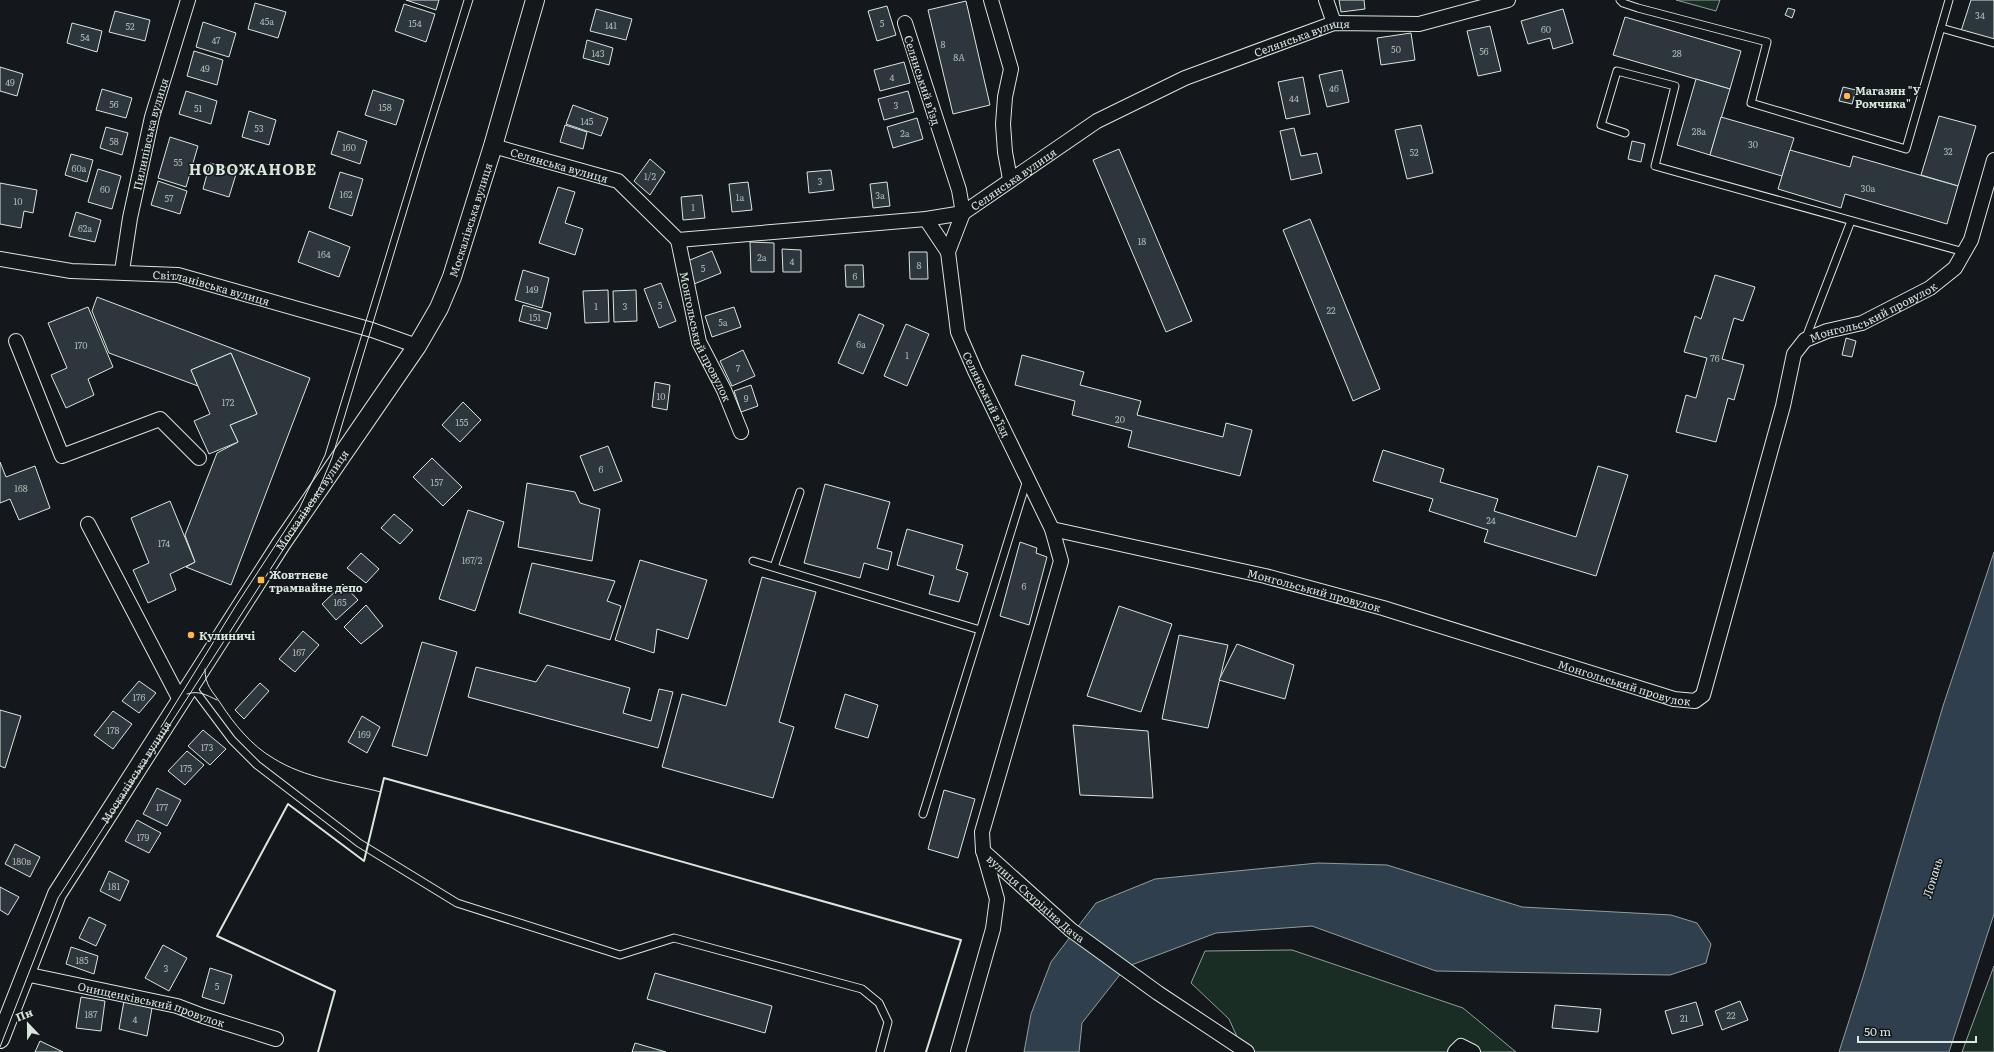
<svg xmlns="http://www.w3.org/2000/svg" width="1994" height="1052" font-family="Literata,serif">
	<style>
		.green { fill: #1a2d24; stroke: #939e99 }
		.water { fill: #2f3f4d; stroke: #939e99 }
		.building { fill: #2c363c; stroke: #d8e6dc }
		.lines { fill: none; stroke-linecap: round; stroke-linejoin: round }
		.service-casing { stroke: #d8e6dc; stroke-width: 9 }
		.minor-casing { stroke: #d8e6dc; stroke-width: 16 }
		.tertiary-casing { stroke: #d8e6dc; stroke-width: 20 }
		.service { stroke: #14181c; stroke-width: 7 }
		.minor { stroke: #14181c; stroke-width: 14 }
		.tertiary { stroke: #14181c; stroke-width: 18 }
		.tram { stroke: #d8e6dc; stroke-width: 1 }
		.wall { stroke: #d8e6dc; stroke-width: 2 }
		.poi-dot { fill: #ffb74d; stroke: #14181c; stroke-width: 1.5 }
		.labels { text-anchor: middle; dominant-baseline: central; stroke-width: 3; stroke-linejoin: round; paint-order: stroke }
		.number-label { font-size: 9px; fill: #adbab4 }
		.street-label { font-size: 11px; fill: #d8e6dc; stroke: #14181c }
		.poi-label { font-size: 11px; font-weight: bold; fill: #d8e6dc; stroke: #14181c; text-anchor: start }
		.water-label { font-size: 12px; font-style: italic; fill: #d8e6dc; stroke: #14181c }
		.district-label { font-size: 15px; font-weight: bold; letter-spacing: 1px; fill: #d8e6dc; stroke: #14181c }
	</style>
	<rect width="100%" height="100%" fill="#14181c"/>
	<!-- green -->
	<g class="green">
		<polygon points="1676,0 1720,0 1716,11"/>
		<polygon points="1292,950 1463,1008 1516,1052 1244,1052 1229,1019 1191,983 1205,951"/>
		<polygon points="1994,966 1994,1052 1962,1052"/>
	</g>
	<!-- water -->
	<g class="water">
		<polygon points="1994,552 1994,914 1949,1052 1839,1052 1863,977 1943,706"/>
		<polygon points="1318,863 1387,865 1522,907 1671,915 1697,923 1711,944 1706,963 1670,975 1436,971 1312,926 1216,933 1126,967 1082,1023 1079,1052 1024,1052 1031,1014 1051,962 1096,903 1155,879"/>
	</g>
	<!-- building -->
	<g class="building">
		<polygon points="406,0 439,0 436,10"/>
		<polygon points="1339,0 1364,0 1365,9 1341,12"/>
		<polygon points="1971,0 1994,0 1994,41 1961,31"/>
		<polygon points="966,1 990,105 953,114 928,10"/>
		<polygon points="255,3 286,12 278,38 248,29"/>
		<polygon points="404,4 435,14 426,42 395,31"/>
		<polygon points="887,6 896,35 877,41 868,11"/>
		<polygon points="1788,8 1795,10 1792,18 1785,15"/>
		<polygon points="596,9 632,19 626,40 590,31"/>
		<polygon points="1563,9 1573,43 1553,49 1550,38 1528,44 1521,21"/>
		<polygon points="115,11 150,20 145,41 109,32"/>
		<polygon points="1625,17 1741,51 1730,89 1613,55"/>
		<polygon points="203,22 236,33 229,57 196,47"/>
		<polygon points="72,23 102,31 97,52 67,43"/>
		<polygon points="1490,26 1501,71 1478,76 1467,31"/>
		<polygon points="1411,33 1415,60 1381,65 1377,38"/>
		<polygon points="587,40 613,48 609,65 583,58"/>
		<polygon points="194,51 223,60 217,85 187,76"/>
		<polygon points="904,62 910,83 880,91 874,70"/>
		<polygon points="0,67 23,74 17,96 0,91"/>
		<polygon points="1342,70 1349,102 1327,107 1319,75"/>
		<polygon points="1303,77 1310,114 1286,119 1278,82"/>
		<polygon points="1696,79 1730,89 1710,155 1677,145"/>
		<polygon points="1843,87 1856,90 1852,104 1839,101"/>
		<polygon points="102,89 132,98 126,118 96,110"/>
		<polygon points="373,90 404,100 396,125 365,115"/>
		<polygon points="186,91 217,101 211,124 179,114"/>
		<polygon points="908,91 914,112 884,120 878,99"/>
		<polygon points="573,105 608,118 601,136 566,124"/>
		<polygon points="249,111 276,120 269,145 242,137"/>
		<polygon points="1939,116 1976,126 1958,186 1921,175"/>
		<polygon points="1721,117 1794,138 1782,176 1710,155"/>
		<polygon points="917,118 923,139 893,148 887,127"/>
		<polygon points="565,125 587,132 583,149 560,142"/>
		<polygon points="1421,125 1433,173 1407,179 1395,130"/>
		<polygon points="106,127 128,133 122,155 100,148"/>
		<polygon points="1294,128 1301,156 1317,153 1322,173 1291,180 1280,131"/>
		<polygon points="338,131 367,141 360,164 331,154"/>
		<polygon points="170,137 198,146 186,187 158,178"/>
		<polygon points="1632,141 1645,144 1641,162 1628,159"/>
		<polygon points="1119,149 1192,321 1166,332 1093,160"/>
		<polygon points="1790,150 1850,167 1853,156 1958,186 1947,224 1845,194 1841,208 1778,189"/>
		<polygon points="71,154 93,160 87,182 65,175"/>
		<polygon points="650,159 665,172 650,195 634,181"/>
		<polygon points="210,163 237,171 229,197 203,189"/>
		<polygon points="98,169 121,176 112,209 88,202"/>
		<polygon points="831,170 834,190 809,193 807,172"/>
		<polygon points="340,172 363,179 352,216 329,208"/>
		<polygon points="158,181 187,191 180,214 151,205"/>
		<polygon points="748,182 752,210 732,212 729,184"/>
		<polygon points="887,182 890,206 873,208 870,184"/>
		<polygon points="0,183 37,190 33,213 24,211 21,228 0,224"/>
		<polygon points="558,187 575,192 565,223 583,229 575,255 539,243"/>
		<polygon points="702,195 705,218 683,220 681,197"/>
		<polygon points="76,212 101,220 95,242 69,236"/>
		<polygon points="1310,219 1380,389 1353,401 1283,230"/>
		<polygon points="309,231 350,247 339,277 298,262"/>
		<polygon points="750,242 774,243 774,272 751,272"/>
		<polygon points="782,249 801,250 801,272 783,272"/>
		<polygon points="712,251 721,273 694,284 685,262"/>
		<polygon points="909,252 927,252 928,279 910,279"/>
		<polygon points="845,265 863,265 864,287 846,287"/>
		<polygon points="523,270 549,278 542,308 515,300"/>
		<polygon points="1715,275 1755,287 1743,321 1734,318 1722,359 1744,365 1734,400 1728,398 1716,442 1676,432 1686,395 1696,398 1707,358 1684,352 1695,316 1701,319"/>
		<polygon points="661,283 676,321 659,328 644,289"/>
		<polygon points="608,290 609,322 585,323 583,291"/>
		<polygon points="636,290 637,321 614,322 613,291"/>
		<polygon points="97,297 310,378 231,585 186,567 195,562 185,535 217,453 238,442 230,425 257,414 231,353 191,370 198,386 109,353 92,311"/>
		<polygon points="523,305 551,313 547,329 519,321"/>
		<polygon points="88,307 113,367 88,379 94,395 66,408 51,375 67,368 48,323"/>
		<polygon points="734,307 741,327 712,337 705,316"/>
		<polygon points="859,314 884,325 863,374 838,363"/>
		<polygon points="906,324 929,334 907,386 884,376"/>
		<polygon points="1846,338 1856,341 1852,357 1842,355"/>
		<polygon points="743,350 755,376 732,386 720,361"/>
		<polygon points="231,353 257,414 230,425 238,442 209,454 194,421 210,414 191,370"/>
		<polygon points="1022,355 1084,372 1080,385 1141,401 1137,415 1223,437 1226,423 1252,430 1240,476 1128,447 1132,431 1072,415 1075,401 1015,385"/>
		<polygon points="655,382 670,385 667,410 652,407"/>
		<polygon points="751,385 758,406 741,412 734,391"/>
		<polygon points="463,402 481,420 460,442 442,425"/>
		<polygon points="608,446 622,481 594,491 580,456"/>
		<polygon points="1383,450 1444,469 1440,482 1498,499 1494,511 1576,537 1598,466 1628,475 1596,576 1484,542 1488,530 1429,511 1433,499 1373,481"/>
		<polygon points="432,458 462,487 443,506 413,477"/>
		<polygon points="0,462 6,477 35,466 50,508 19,520 10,499 0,503"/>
		<polygon points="527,483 575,492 580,503 600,509 592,561 518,547"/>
		<polygon points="825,484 890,502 877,548 892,552 888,570 864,563 860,578 804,563"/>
		<polygon points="170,501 195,562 170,574 176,590 148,603 133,570 149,563 131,518"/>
		<polygon points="468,510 504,522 475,611 439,599"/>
		<polygon points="394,514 413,530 400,544 381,528"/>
		<polygon points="907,529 963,545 956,569 968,573 959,602 929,594 934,576 897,565"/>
		<polygon points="1020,542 1037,548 1036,553 1047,557 1029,625 1000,616"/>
		<polygon points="361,553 379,569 366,583 347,568"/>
		<polygon points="640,560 707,580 688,639 657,629 654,653 615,640"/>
		<polygon points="532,563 615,581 607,601 621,606 610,640 519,613"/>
		<polygon points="762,577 816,592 779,722 794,727 773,798 662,767 682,694 726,706"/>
		<polygon points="343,584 358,600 336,620 322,604"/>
		<polygon points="366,605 383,626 361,644 344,627"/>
		<polygon points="1119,606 1172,624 1141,712 1087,696"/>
		<polygon points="303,631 319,645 295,672 279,659"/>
		<polygon points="1179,635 1228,645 1208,728 1162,719"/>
		<polygon points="422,642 457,652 427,756 392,746"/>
		<polygon points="1237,644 1294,665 1285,699 1219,680"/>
		<polygon points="547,665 630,688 623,713 651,721 659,689 673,692 658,748 468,697 476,667 536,682"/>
		<polygon points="139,681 156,693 139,713 122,701"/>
		<polygon points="260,683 269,691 244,719 235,710"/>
		<polygon points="845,694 878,705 868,738 835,728"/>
		<polygon points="0,710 21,716 5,768 0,766"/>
		<polygon points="113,711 132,724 113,749 94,735"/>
		<polygon points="362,716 380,727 367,753 348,742"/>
		<polygon points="1073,725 1148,731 1153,798 1080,795"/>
		<polygon points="203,730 226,749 210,765 188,746"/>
		<polygon points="187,751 204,765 185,785 168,771"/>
		<polygon points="157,788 181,800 167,826 143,814"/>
		<polygon points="944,790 975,799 958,858 928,849"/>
		<polygon points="137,820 161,833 149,853 125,841"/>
		<polygon points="15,844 40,857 30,877 5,864"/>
		<polygon points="109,871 129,881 120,901 100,891"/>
		<polygon points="0,887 19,897 8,915 0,910"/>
		<polygon points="89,917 106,925 96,946 79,938"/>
		<polygon points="163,945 187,958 169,991 145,978"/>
		<polygon points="71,947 98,956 94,974 66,964"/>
		<polygon points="210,968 232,975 224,1004 202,997"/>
		<polygon points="655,973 772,1006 765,1033 647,999"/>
		<polygon points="81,997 105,1001 101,1031 76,1028"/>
		<polygon points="124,1001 152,1008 147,1036 119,1029"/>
		<polygon points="1740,1001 1748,1020 1722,1030 1715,1011"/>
		<polygon points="1696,1002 1703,1025 1672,1034 1665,1011"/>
		<polygon points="1555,1005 1601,1009 1598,1032 1552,1028"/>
		<polygon points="40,1041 63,1052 35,1052"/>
		<polygon points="635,1043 666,1052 632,1052"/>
	</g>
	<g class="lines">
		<!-- service casing -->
		<g class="service-casing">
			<g id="service">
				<polyline points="1620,0 1623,3 1638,8 1767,42 1751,103 1906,149 1949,0"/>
				<polyline points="1941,28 1994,43"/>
				<polyline points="1625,133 1601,125 1617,71 1675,86 1655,166 1964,252"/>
				<polyline points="1805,340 1851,221"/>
				<polyline points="753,561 980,630"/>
				<polyline points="774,567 800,492"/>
				<polyline points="193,685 196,692 232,740 257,765 359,843 457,903 620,955 674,938 862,989 879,1003 888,1022 880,1052"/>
				<polyline points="923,814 1027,480"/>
			</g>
		</g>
		<!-- minor casing -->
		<g class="minor-casing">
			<g id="minor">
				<polyline points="991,0 1011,69 1005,97 1003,124 1005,152 1010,179"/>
				<polyline points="1326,0 1334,23"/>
				<polyline points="905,23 959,190 963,213 948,252 958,332 975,371 1052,529 1061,561 982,832 983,850 997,899 993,929 958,1052"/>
				<path id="s1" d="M 493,146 L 618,181 L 678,240 L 926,219 L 963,213 L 1097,121 L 1185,78 L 1334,23 L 1419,24 L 1508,0"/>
				<polyline points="926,219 948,252"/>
				<path id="s2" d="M 678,240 L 699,342 L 724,390 L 741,432"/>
				<path id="s3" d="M 0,259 L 71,271 L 178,275 L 372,330 L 417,346"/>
				<path id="s4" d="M 122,271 L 130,218 L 152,117 L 188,0"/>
				<polyline points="16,341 62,456 160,419 199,458"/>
				<polyline points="88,524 179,698"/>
				<path id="s5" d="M 1052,529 L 1265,576 L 1383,608 L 1674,699 L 1695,701 L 1703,695 L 1783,406 L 1794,354 L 1805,340 L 1827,331 L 1862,323 L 1930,288 L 1955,268 L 1971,240 L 1994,160"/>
				<path id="s6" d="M 983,851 L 1071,930 L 1158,993 L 1247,1052"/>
				<path id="s7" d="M 25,974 L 177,1006 L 203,1016 L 276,1039"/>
				<polyline points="1455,1052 1461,1046 1473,1052"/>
			</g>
		</g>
		<!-- tertiary casing -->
		<g class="tertiary-casing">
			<g id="tertiary">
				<path id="s8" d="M 0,1039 L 57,894 L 281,544 L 417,346 L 439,308 L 452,277 L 493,146 L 535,0"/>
			</g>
		</g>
		<!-- service -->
		<use href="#service" class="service"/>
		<!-- minor -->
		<use href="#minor" class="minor"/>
		<!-- tertiary -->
		<use href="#tertiary" class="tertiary"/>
		<!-- tram -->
		<g class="tram">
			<path d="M 205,669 C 205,686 212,690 221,704 C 234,724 252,746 273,758 C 304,778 346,783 381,792"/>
			<path d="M 187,694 C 199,690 206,695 217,700"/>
			<polyline points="161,727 235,607 299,509 325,455 464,0"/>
			<polyline points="0,1047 58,898 299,525 319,489 332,458 425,151 473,0"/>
		</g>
		<!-- wall -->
		<polyline class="wall" points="318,1052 335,991 217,936 288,804 364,861 384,778 961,940 926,1052"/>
	</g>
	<!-- markers -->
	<g class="poi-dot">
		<circle cx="1847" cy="96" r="4"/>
		<rect x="257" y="576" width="8" height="8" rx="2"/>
		<circle cx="191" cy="635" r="4"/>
	</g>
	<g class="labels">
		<!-- number labels -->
		<g class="number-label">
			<text x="1980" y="15">34</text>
			<text x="267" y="21">45а</text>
			<text x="415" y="23">154</text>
			<text x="882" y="23">5</text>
			<text x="611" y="25">141</text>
			<text x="130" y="26">52</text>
			<text x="1546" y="29">60</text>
			<text x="85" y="37">54</text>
			<text x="216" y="40">47</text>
			<text x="943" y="44">8</text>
			<text x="1396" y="49">50</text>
			<text x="1484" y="51">56</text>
			<text x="598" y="53">143</text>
			<text x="1677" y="53">28</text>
			<text x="959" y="57">8А</text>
			<text x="205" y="68">49</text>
			<text x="892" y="77">4</text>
			<text x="10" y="82">49</text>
			<text x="1334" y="88">46</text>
			<text x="1294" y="98">44</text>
			<text x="114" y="104">56</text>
			<text x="896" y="105">3</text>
			<text x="385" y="107">158</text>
			<text x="198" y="108">51</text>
			<text x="587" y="121">145</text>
			<text x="259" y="128">53</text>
			<text x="1699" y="131">28а</text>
			<text x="905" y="133">2а</text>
			<text x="114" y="141">58</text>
			<text x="1753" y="144">30</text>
			<text x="349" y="147">160</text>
			<text x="1948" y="151">32</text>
			<text x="1414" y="152">52</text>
			<text x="178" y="162">55</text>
			<text x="79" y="168">60а</text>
			<text x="650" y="176">1/2</text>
			<text x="820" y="181">3</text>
			<text x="1868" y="188">30а</text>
			<text x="105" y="189">60</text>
			<text x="346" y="194">162</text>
			<text x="880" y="195">3а</text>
			<text x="740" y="197">1а</text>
			<text x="169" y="198">57</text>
			<text x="18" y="201">10</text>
			<text x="693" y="207">1</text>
			<text x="85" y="228">62а</text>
			<text x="1142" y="241">18</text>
			<text x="324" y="254">164</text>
			<text x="762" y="257">2а</text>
			<text x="792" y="261">4</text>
			<text x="919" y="265">8</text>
			<text x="703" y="268">5</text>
			<text x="855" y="276">6</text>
			<text x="532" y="289">149</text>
			<text x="660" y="305">5</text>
			<text x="596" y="306">1</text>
			<text x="625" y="306">3</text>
			<text x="1331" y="310">22</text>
			<text x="535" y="317">151</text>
			<text x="723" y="322">5а</text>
			<text x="861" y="344">6а</text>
			<text x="81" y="345">170</text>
			<text x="907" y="355">1</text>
			<text x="1715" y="358">76</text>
			<text x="738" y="368">7</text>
			<text x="661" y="396">10</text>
			<text x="746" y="398">9</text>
			<text x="228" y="402">172</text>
			<text x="1120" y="419">20</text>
			<text x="462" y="422">155</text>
			<text x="601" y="469">6</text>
			<text x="437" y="482">157</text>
			<text x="21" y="488">168</text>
			<text x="1491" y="520">24</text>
			<text x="164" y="543">174</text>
			<text x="472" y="560">167/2</text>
			<text x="1024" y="586">6</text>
			<text x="340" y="602">165</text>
			<text x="299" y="652">167</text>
			<text x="139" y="697">176</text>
			<text x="113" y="730">178</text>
			<text x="364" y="734">169</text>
			<text x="207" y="747">173</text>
			<text x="186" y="768">175</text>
			<text x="162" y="807">177</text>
			<text x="143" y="837">179</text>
			<text x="22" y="861">180в</text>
			<text x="114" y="886">181</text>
			<text x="82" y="960">185</text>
			<text x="166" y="968">3</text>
			<text x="217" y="986">5</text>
			<text x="91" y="1014">187</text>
			<text x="1731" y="1015">22</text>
			<text x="1684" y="1018">21</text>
			<text x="135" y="1019">4</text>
		</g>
		<!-- street labels -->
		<g class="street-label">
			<text stroke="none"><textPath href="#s1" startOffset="885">Селянська вулиця</textPath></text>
			<text transform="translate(923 80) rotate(72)">Селянський вʼїзд</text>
			<text stroke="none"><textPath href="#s4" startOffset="140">Пилипівська вулиця</textPath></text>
			<text stroke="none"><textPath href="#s1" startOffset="69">Селянська вулиця</textPath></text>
			<text stroke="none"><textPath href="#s1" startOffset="561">Селянська вулиця</textPath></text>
			<text stroke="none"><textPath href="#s8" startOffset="949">Москалівська вулиця</textPath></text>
			<text stroke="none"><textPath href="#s3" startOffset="214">Світланівська вулиця</textPath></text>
			<text stroke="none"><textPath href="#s5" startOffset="1121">Монгольський провулок</textPath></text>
			<text stroke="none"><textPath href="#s2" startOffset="101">Монгольський провулок</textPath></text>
			<text transform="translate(987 394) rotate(64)">Селянський вʼїзд</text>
			<text stroke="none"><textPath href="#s8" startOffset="625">Москалівська вулиця</textPath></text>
			<text stroke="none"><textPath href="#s5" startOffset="269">Монгольський провулок</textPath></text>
			<text stroke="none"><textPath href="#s5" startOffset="593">Монгольський провулок</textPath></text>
			<text stroke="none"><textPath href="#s8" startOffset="301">Москалівська вулиця</textPath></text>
			<text stroke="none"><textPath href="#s6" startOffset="71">вулиця Скурідіна Дача</textPath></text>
			<text stroke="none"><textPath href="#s7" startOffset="130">Онищенківський провулок</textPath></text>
		</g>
		<!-- poi labels -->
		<g class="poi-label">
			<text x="1855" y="90">Магазин "У<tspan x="1855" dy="13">Ромчика"</tspan></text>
			<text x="269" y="574">Жовтневе<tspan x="269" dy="13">трамвайне депо</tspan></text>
			<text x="199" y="635">Кулиничі</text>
		</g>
		<!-- water labels -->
		<g class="water-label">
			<text transform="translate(1932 878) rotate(-73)">Лопань</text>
		</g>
		<!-- district labels -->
		<g class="district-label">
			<text x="253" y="168">НОВОЖАНОВЕ</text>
		</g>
	</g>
	<!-- north arrow -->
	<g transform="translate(28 1024) rotate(338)" stroke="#14181c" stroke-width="3" paint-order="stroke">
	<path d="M0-3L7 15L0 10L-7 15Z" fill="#d8e6dc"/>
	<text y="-6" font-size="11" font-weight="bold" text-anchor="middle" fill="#d8e6dc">Пн</text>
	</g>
	<!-- scale -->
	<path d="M1858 1036v6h118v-6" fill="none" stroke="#d8e6dc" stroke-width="2"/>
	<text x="1864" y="1036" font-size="12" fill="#d8e6dc" stroke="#14181c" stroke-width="3" paint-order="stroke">50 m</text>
</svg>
